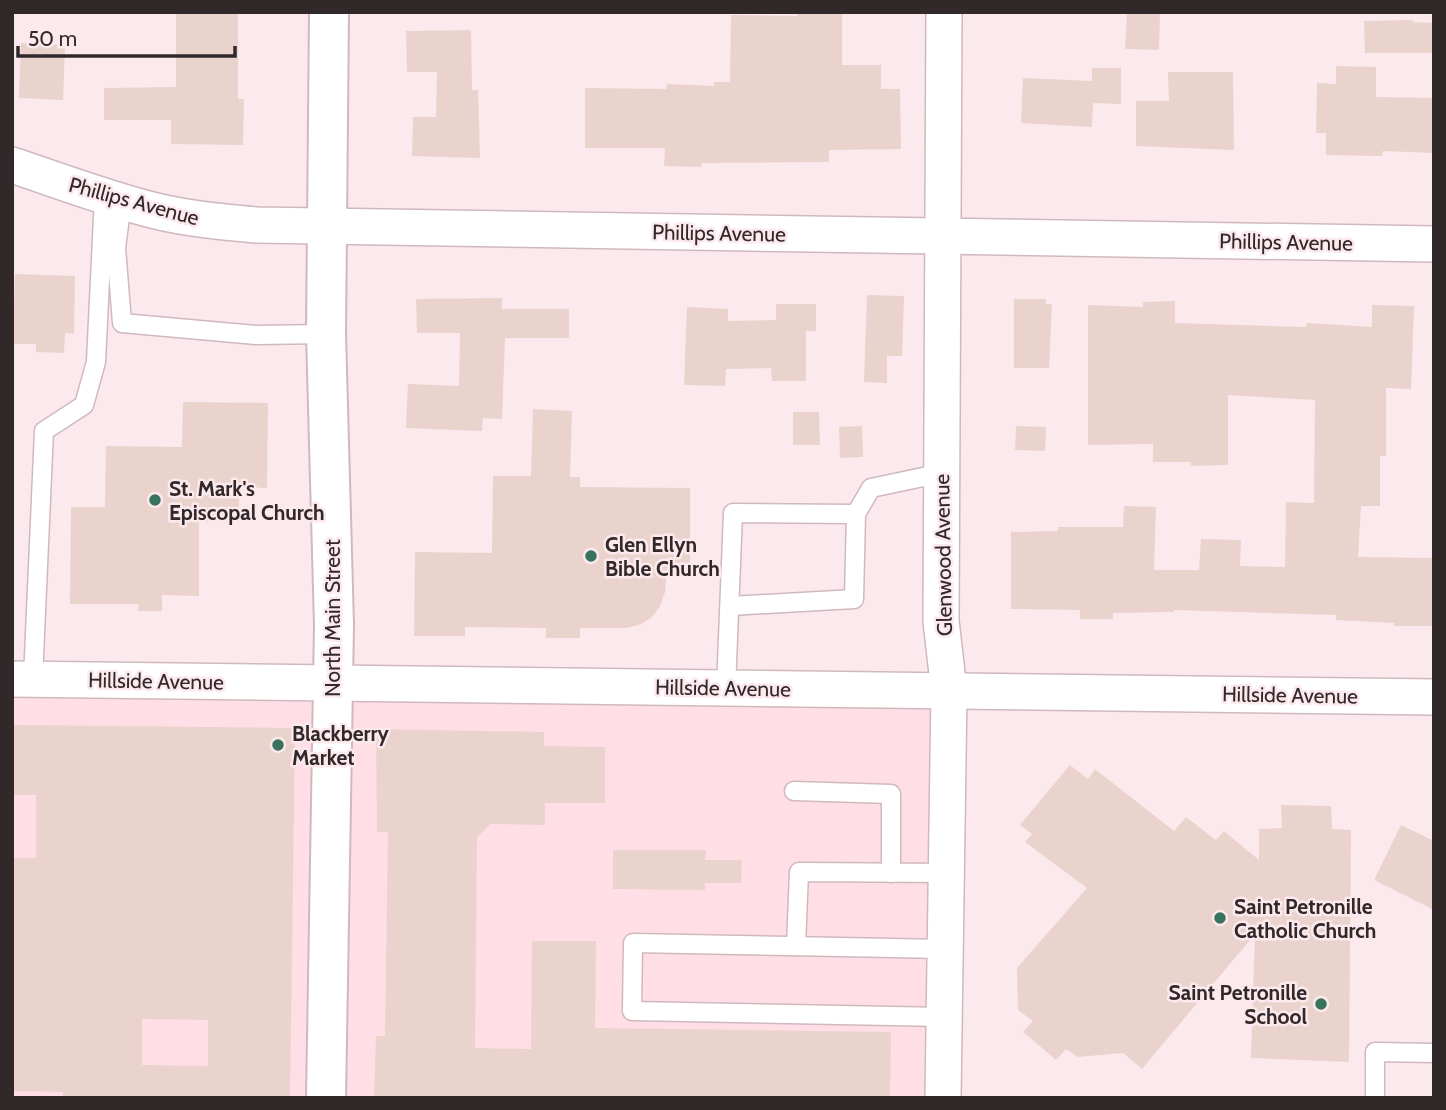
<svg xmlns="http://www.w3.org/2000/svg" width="1446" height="1110" font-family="Cabin,sans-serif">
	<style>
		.built { fill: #ffdee5 }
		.building { fill: #ead3cd; fill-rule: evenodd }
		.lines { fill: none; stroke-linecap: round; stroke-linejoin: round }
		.lane-casing { stroke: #d0b9be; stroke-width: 21 }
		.street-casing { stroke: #d0b9be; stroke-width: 38 }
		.secondary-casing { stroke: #d0b9be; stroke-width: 42 }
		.lane { stroke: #fff; stroke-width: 18 }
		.street { stroke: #fff; stroke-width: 35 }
		.secondary { stroke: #fff; stroke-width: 38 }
		.poi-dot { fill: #37735d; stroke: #fce9ed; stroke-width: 2.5 }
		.labels { text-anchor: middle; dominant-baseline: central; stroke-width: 5; stroke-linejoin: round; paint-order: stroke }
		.street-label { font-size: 21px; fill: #31282a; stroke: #fce9ed }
		.poi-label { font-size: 21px; font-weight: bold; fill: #31282a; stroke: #fce9ed; text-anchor: start }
	</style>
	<rect width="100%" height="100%" fill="#fce9ed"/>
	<!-- built -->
	<g class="built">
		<polygon points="12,689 323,691 318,1098 12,1098"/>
		<polygon points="340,693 941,700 936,1098 335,1098"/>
	</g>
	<!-- building -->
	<g class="building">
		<polygon points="176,12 238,12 238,99 244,99 243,145 171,144 171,120 104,120 104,88 176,87"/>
		<polygon points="797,12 842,12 842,65 881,65 881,89 900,89 901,149 829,150 829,162 702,163 701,167 664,166 665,148 585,148 585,88 666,89 667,84 714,86 714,82 730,82 731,15 797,16"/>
		<polygon points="1127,13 1160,14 1159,50 1125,49"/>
		<polygon points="1413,20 1413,22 1434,23 1434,53 1365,53 1364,21"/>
		<polygon points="471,30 472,90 478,90 480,158 412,156 413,117 436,117 437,72 407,72 406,31"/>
		<polygon points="21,43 65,45 63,100 19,98"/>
		<polygon points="1336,66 1376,67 1376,97 1434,98 1434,153 1383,151 1382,156 1326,155 1326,133 1316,133 1317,83 1336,84"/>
		<polygon points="1092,68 1121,68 1121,104 1093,103 1092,127 1021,123 1023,78 1092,81"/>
		<polygon points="1168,72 1233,72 1234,150 1136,146 1136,101 1169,101"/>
		<polygon points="15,274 75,276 74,334 65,333 64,353 36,352 36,344 13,344"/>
		<polygon points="867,295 904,296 902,356 887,356 887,383 864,382"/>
		<polygon points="502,298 502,309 569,309 569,338 505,338 502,419 483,418 482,431 406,428 408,384 459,386 460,333 417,333 416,299"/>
		<polygon points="1014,299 1046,299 1046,304 1052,304 1049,368 1014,368"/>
		<polygon points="1175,301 1175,323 1306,327 1307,323 1372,327 1372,305 1414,306 1411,389 1386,388 1386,456 1380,456 1380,506 1361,506 1358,557 1434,558 1434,626 1394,626 1394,623 1336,620 1336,615 1174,610 1174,612 1113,613 1113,619 1080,619 1080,610 1011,609 1011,532 1058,531 1058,527 1123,527 1124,506 1156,507 1154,570 1199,570 1201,539 1241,540 1240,566 1285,567 1286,502 1314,503 1315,400 1228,395 1228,465 1191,466 1191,462 1153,462 1153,444 1088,445 1088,305 1143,307 1143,302"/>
		<polygon points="776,304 816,304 816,331 806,331 806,381 772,381 771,368 726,369 725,386 684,385 687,307 728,309 728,321 776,320"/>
		<polygon points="183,402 268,403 267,488 239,487 239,522 199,522 199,596 162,595 162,611 138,611 139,604 70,604 71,507 105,507 106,446 182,447"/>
		<polygon points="533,409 572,411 570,477 580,477 580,487 690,488 690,566 667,566 665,592 660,606 652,617 641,624 627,628 580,628 580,638 546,638 546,628 465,627 465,636 414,636 415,552 492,553 493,476 531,476"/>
		<polygon points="793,412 819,412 820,445 793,445"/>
		<polygon points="862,426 863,457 840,458 839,427"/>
		<polygon points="1016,426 1046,427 1045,451 1015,450"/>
		<path d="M 12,725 L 295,728 L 290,1098 L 63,1098 L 63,1092 L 12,1091 L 12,858 L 36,858 L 36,795 L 12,795 ZM 142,1019 L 208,1020 L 208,1066 L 142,1065 Z"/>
		<polygon points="376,729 544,732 544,746 605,747 605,803 545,803 545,825 490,824 477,837 475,1048 531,1049 532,941 596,941 595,1028 891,1032 890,1098 374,1098 376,1036 385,1036 388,832 377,832"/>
		<polygon points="1070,765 1088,779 1095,769 1174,831 1186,817 1216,840 1224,831 1259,860 1259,829 1282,828 1281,805 1331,806 1332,829 1351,830 1349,1062 1251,1058 1255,934 1142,1069 1123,1053 1078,1057 1066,1049 1056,1060 1023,1032 1033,1021 1018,1010 1017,968 1087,888 1025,842 1032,834 1020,825"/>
		<polygon points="1401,825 1434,841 1434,910 1374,880"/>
		<polygon points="613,850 706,850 705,860 742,860 741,883 705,883 705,890 613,889"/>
	</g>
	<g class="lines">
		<!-- lane casing -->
		<g class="lane-casing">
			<g id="lane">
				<polyline points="122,202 116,248 122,323 256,335 326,334"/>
				<polyline points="730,606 854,599 856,514 871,488 942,473"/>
				<polyline points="33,679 44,431 84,405 96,362 104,197"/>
				<polyline points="726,688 733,513 856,514"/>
				<polyline points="794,791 891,794 891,873"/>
				<polyline points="796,946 799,872 946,873"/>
				<polyline points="944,1017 632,1011 633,943 945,949"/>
				<polyline points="1375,1098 1375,1052 1434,1053"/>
			</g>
		</g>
		<!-- street casing -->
		<g class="street-casing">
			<g id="street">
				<path d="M 12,165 C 60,181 107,199 156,211 C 189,219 223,222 257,225 L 1434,244"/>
				<polyline points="12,679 1434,697"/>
				<polyline points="943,1098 949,691 941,621 944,12"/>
			</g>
		</g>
		<!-- secondary casing -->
		<g class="secondary-casing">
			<polyline id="secondary" points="326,1098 334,625 326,334 329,12"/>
		</g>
		<!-- lane -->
		<use href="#lane" class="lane"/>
		<!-- street -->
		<use href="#street" class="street"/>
		<!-- secondary -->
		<use href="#secondary" class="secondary"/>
	</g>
	<!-- markers -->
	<g class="poi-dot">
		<circle cx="155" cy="500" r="7"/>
		<circle cx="591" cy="556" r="7"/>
		<circle cx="278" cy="745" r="7"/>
		<circle cx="1220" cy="918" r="7"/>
		<circle cx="1321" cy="1004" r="7"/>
	</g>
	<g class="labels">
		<!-- street labels -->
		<g class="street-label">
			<text transform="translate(134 201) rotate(15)">Phillips Avenue</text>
			<text transform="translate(719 233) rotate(1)">Phillips Avenue</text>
			<text transform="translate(1286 242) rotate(1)">Phillips Avenue</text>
			<text transform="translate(943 555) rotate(-91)">Glenwood Avenue</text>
			<text transform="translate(332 618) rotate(-90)">North Main Street</text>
			<text transform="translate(156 681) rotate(1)">Hillside Avenue</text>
			<text transform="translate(723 688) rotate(1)">Hillside Avenue</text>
			<text transform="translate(1290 695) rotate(1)">Hillside Avenue</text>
		</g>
		<!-- poi labels -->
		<g class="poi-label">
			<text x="169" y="488">St. Mark's<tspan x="169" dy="24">Episcopal Church</tspan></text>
			<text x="605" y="544">Glen Ellyn<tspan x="605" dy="24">Bible Church</tspan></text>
			<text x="292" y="733">Blackberry<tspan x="292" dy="24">Market</tspan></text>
			<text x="1234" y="906">Saint Petronille<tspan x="1234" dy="24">Catholic Church</tspan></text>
			<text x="1307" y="992" text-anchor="end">Saint Petronille<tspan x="1307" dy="24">School</tspan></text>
		</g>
	</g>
	<!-- border -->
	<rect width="1446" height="1110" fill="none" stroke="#31282a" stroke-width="28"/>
	<!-- scale -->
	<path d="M18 46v10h217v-10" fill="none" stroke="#31282a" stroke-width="3.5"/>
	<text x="28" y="46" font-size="21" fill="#31282a" stroke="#fce9ed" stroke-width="5" paint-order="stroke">50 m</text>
</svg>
